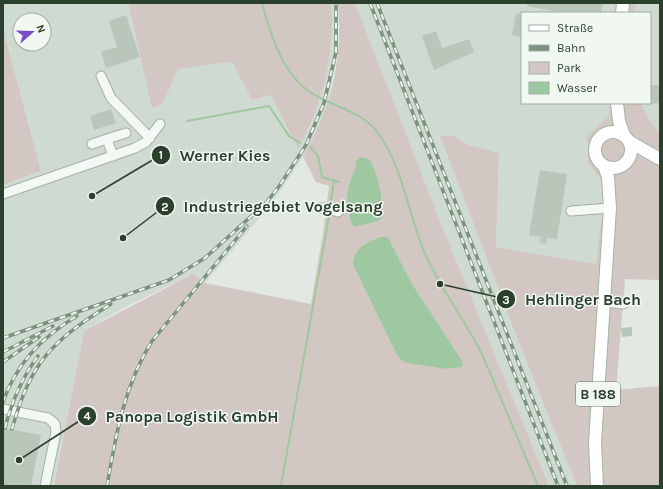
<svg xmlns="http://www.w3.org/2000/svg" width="663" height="489" font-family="Karla,sans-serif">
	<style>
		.built { fill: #cfdbd1; fill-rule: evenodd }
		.green { fill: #d3c7c3; fill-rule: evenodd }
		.water { fill: #9ec89f }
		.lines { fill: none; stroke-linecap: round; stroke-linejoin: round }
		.stream { stroke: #9ec89f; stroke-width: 2 }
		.building { fill: #b9c6ba }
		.minor-casing { stroke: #a3b0a4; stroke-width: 11 }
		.major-casing { stroke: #a1b5a3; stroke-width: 14 }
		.minor { stroke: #f4f8f4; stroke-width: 9 }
		.major { stroke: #fff; stroke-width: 12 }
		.rail-casing { stroke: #7b927e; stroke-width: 3.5 }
		.rail { stroke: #f1f7f1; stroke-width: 2; stroke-dasharray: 6; stroke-linecap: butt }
		.labels { text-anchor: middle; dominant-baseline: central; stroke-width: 3; stroke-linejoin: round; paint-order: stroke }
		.shield { fill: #f1f7f1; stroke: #667768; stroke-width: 1 }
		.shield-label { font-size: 14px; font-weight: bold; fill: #2a402d }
		.leader { fill: none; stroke: #2a402d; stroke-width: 1.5 }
		.callout-dot { fill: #2a402d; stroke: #f1f7f1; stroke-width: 1.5 }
		.mark-label { font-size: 12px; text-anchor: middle; font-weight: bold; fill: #fff }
		.callout-label { font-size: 16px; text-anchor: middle; font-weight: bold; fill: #2a402d; stroke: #f1f7f1; stroke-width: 3; stroke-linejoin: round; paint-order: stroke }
	</style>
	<rect width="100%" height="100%" fill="#e1e9e2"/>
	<!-- built -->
	<g class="built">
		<path d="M 3,3 L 128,3 L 140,57 L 163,104 L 178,69 L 232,62 L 252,100 L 271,95 L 308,132 L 319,102 L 327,70 L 331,33 L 331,3 L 338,3 L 338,52 L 327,107 L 303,157 L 272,203 L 205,283 L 193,274 L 125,307 L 84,331 L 54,486 L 3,486 L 3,185 L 41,171 L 3,29 ZM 20,20 L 44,20 L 44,44 L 20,44 Z"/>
		<polygon points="355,3 616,3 616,13 522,13 522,103 610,103 609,116 587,137 588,163 605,185 596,264 496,247 499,153 466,144 455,136 440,136 519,343 577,486 549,486 442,226"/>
		<polygon points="636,3 660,3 660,133 649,119 641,103 650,103 650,13 635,13"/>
	</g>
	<!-- green -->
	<g class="green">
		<path d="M 128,3 L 331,3 C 335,53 323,106 298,149 L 271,95 L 252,100 L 232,62 L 178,69 L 163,104 L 152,108 Z"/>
		<path d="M 338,3 L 355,3 L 442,226 L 549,486 L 54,486 L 84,331 L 193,274 L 205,283 L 311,304 L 323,233 L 329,186 L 316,182 L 303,157 C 311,141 320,124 326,107 C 338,75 341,37 338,3 ZM 373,166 L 383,206 L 376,222 L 354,227 L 348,215 L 349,185 L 356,169 ZM 388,237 L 412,284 L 455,352 L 461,367 L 448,369 L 395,351 L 353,265 C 353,247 373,243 388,237 Z"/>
		<polygon points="616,3 636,3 635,13 616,13"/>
		<polygon points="3,29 41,171 3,185"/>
		<polygon points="610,103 641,103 649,119 660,133 660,280 625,279 616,390 660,386 660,486 577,486 519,343 440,136 455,136 466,144 499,153 496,247 596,264 605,185 588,163 587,136 609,116"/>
	</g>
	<!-- water -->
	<g class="water">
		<path d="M 361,157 L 369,159 C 379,174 383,200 382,218 L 376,222 L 354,227 C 346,216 346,197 349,184 C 352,175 356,172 356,161 Z"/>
		<path d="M 380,237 L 388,237 L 412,284 L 462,361 L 463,364 L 461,367 L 448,369 L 407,363 L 401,360 L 395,351 L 353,265 C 353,248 367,243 380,237 Z"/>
	</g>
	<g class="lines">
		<!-- stream -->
		<g class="stream">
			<path d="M 262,3 C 271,34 280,69 307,90 C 331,108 363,109 380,136 C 403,169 408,212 423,249 C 438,286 464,318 482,354 L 538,486"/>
			<polyline points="187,121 269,106 289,136 300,143"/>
			<polyline points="310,147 318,156 322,177 339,182"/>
			<polyline points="330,205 334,181"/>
			<polyline points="281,486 329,216"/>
		</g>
	</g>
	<!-- building -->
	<g class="building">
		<polygon points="527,3 563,4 603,3 601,13 564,13 527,6"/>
		<polygon points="516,13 522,14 522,37 512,35"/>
		<polygon points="126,15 140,57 106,68 101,52 117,47 109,21"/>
		<polygon points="436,31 442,48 469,39 474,52 434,70 422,36"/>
		<polygon points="650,85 660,85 660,103 650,104"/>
		<polygon points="111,109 116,123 94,130 90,116"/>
		<polygon points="540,170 567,174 557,239 547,238 546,244 540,243 541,237 529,235"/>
		<polygon points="632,327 632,336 622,337 621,328"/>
		<polygon points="3,428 41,435 31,486 3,486"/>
	</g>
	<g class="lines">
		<!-- minor casing -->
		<g class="minor-casing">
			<g id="minor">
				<polyline points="101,76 111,98 150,138"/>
				<polyline points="92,144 107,139"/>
				<polyline points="113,156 107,139 126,133"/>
				<polyline points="3,194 135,148 146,142 160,124"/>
				<polyline points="319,208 327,208 338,212"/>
				<polyline points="571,211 610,208"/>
				<polyline points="604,302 623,304"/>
				<polyline points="3,409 48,418 55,424 56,432 45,486"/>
			</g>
		</g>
		<!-- major casing -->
		<g class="major-casing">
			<g id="major">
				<polyline points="622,13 623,3"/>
				<polyline points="617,103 619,121 624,135"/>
				<circle cx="613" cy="150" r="18"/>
				<polyline points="630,142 660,159"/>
				<polyline points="597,486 595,442 610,208 608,177 604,166"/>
			</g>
		</g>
		<!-- minor -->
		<use href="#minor" class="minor"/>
		<!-- major -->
		<use href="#major" class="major"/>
		<!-- rail casing -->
		<g class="rail-casing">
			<g id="rail">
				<polyline points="370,3 558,486"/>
				<polyline points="377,3 567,486"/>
				<polyline points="3,338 169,280 205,258 267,202 280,185 306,145 324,103 336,52 336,3"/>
				<polyline points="3,352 53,326"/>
				<polyline points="3,362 39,337"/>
				<path d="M 3,402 C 16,364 43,336 77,316"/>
				<path d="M 5,428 C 12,401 21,379 38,356"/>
				<path d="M 12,429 C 31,361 52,341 111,304"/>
				<path d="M 107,486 C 116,434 124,386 152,341 L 247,226"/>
			</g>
		</g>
		<!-- rail -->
		<use href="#rail" class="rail"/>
	</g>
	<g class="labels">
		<!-- shield labels -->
		<rect class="shield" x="576" y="382" width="44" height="24" rx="3"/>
		<g class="shield-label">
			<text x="598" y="394">B 188</text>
		</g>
	</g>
	<!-- callouts -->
	<path class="leader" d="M92 196L161 155M123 238L165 206M440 284L506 299M19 460L87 416"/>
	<g class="callout-dot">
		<circle cx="92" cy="196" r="4"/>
		<circle cx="123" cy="238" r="4"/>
		<circle cx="440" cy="284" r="4"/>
		<circle cx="19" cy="460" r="4"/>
		<circle cx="161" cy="155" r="10"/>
		<circle cx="165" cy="206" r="10"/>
		<circle cx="506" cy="299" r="10"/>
		<circle cx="87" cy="416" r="10"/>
	</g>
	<g class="mark-label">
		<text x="161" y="159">1</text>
		<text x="165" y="211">2</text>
		<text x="506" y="304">3</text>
		<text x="87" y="420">4</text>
	</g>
	<g class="callout-label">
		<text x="225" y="161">Werner Kies</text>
		<text x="283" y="212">Industriegebiet Vogelsang</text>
		<text x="583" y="305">Hehlinger Bach</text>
		<text x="192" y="422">Panopa Logistik GmbH</text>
	</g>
	<!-- border -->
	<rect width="663" height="489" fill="none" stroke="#2a402d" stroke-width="8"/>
	<!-- legend -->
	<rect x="521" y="12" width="130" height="92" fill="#f1f7f1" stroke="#a1aea3"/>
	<rect x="529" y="25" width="20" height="6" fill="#ffffff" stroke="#a1aea3"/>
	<text x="557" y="32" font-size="12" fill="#2a402d">Straße</text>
	<rect x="529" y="45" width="20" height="6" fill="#7b927e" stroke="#a1aea3"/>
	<text x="557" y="52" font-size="12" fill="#2a402d">Bahn</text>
	<rect x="529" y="62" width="20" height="12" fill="#d3c7c3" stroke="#a1aea3"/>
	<text x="557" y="72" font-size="12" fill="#2a402d">Park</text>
	<rect x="529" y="82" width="20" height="12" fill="#9ec89f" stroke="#a1aea3"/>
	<text x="557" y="92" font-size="12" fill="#2a402d">Wasser</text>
	<!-- north arrow -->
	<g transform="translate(32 32) rotate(70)"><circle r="19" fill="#f1f7f1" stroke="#a1aea3"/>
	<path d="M0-3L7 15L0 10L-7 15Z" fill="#784cc9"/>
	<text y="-6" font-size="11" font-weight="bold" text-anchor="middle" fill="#2a402d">N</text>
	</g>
</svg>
